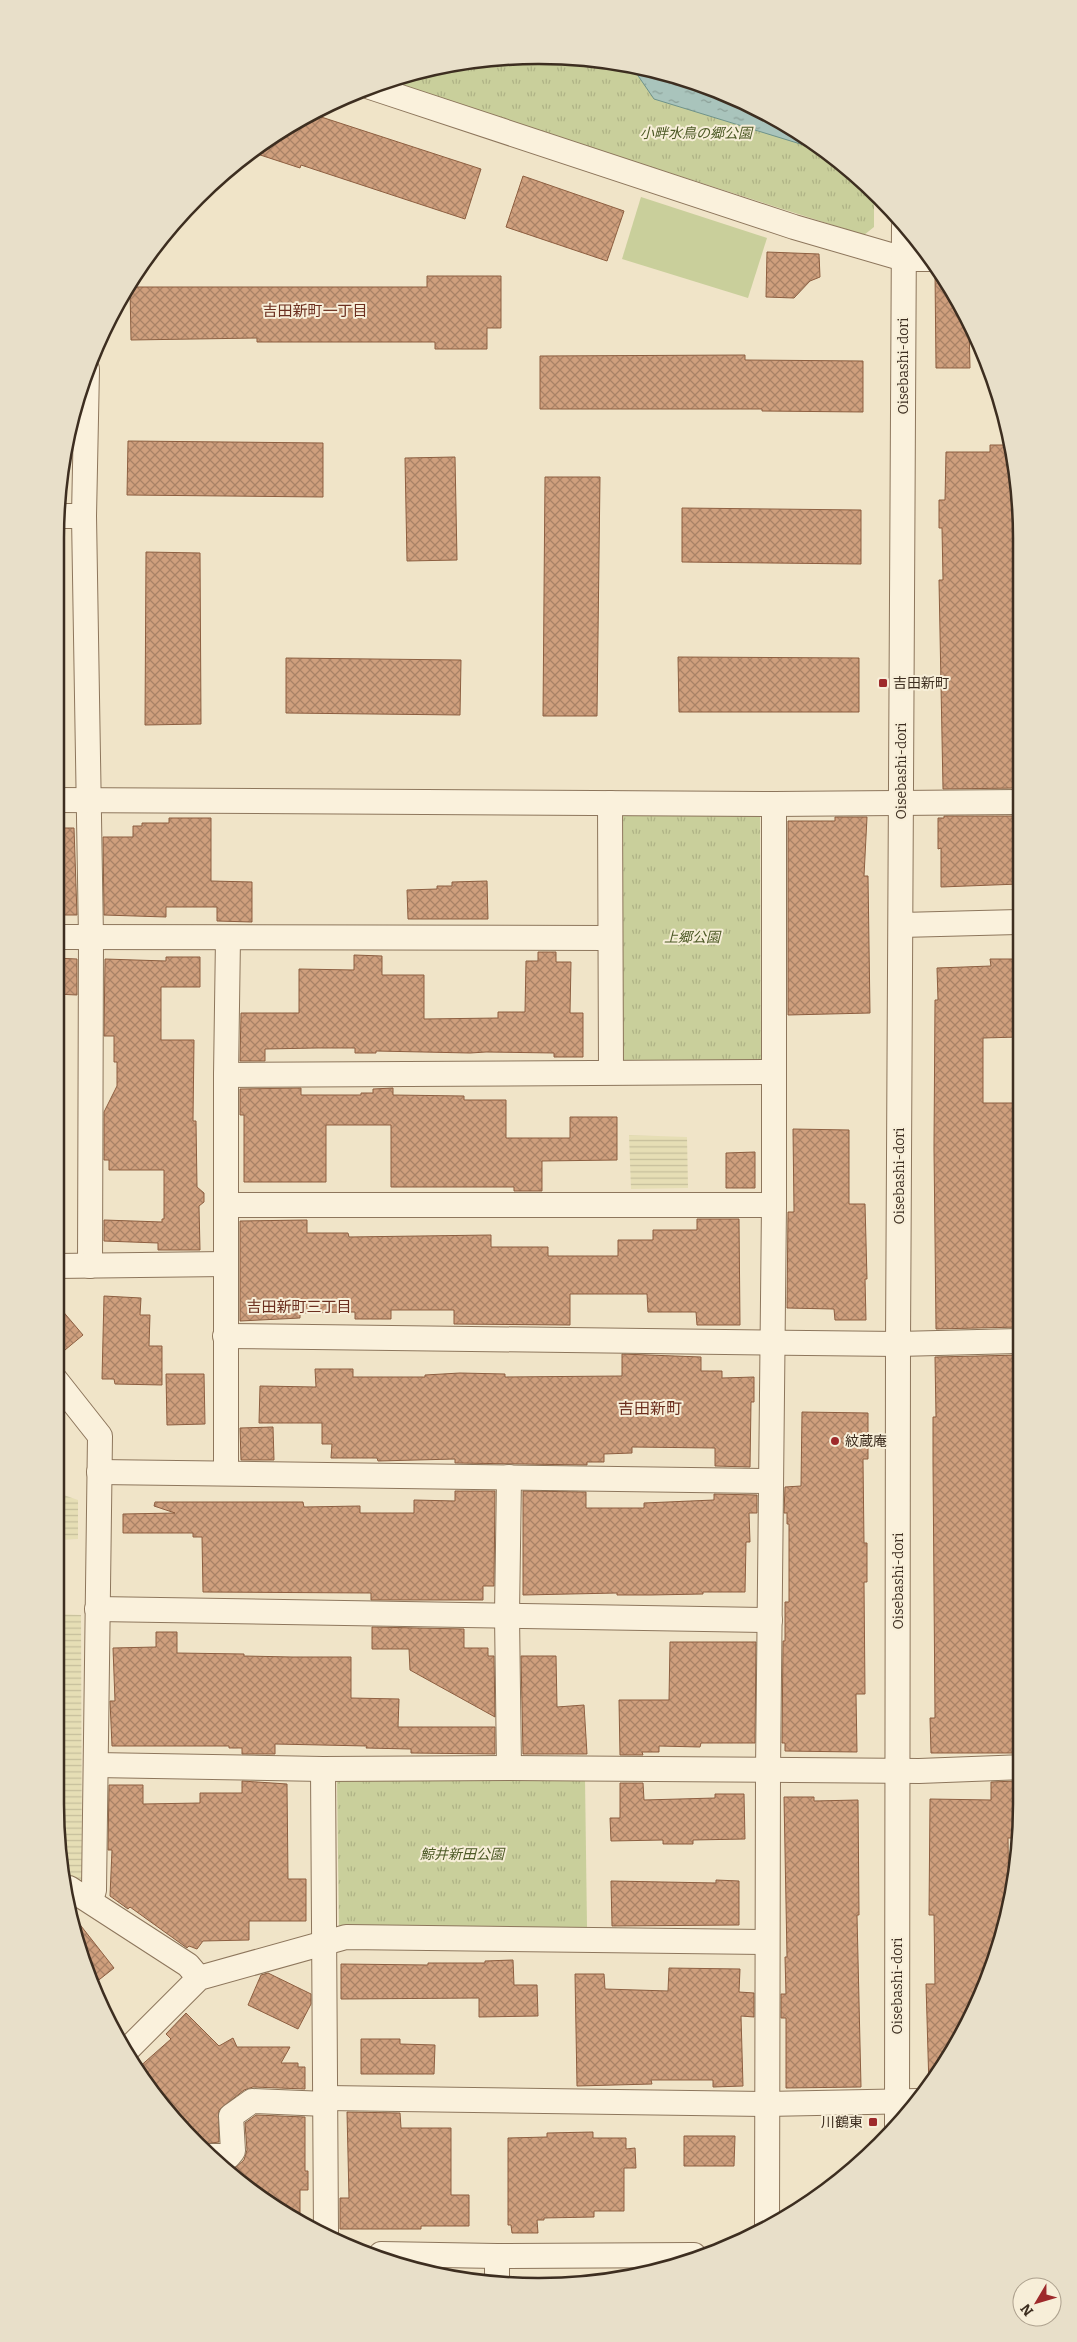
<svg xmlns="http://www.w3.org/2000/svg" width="1077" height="2342" font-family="Bitter,'Noto Sans JP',serif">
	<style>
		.farmland { fill: url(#farmland-rules) }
		.green { fill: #c9cf9b }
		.park { fill: url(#park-tufts) }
		.water { fill: url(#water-ripples); stroke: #6f938a }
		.building { fill: url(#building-cross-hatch); stroke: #8d5f41 }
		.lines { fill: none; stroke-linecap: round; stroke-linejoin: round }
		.minor-casing { stroke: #8d765c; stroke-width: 26 }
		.minor { stroke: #faf1dc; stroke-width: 24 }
		.poi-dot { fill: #9e2a2b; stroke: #f7eed8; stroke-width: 2 }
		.labels { text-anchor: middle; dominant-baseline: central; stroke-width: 4; stroke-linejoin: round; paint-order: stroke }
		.park-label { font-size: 14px; font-style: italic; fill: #4d5a26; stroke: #f7eed8 }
		.street-label { font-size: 14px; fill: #3d2e20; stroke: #f7eed8 }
		.poi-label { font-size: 14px; fill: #3d2e20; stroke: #f7eed8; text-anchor: start }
		.neighbourhood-label { font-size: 15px; fill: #6b2e1e; stroke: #f7eed8 }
		.quarter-label { font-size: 16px; fill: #6b2e1e; stroke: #f7eed8 }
		.rim { fill: none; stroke: #3d2e20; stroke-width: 2.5 }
	</style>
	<defs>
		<pattern id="farmland-rules" width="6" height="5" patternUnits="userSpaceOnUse" patternTransform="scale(1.25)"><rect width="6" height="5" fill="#e6deb5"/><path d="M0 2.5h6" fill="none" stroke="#c6bf9b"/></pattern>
		<pattern id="park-tufts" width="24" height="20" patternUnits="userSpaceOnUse" patternTransform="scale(1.25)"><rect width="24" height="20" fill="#c9cf9b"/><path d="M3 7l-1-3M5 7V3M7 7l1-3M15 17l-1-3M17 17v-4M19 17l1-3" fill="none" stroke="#aeb285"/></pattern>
		<pattern id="water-ripples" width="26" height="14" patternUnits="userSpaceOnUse" patternTransform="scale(1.25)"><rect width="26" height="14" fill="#a9c4bc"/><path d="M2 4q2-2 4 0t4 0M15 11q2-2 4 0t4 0" fill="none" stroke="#8ba098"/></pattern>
		<pattern id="building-cross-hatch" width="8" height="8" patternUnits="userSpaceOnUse" patternTransform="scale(1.25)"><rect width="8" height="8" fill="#cf9f7d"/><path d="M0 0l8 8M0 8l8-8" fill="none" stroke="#a98266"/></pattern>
	</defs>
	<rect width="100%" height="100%" fill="#f0e4c8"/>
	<!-- farmland -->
	<g class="farmland">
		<polygon points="629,1135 687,1137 688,1188 631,1189"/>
		<polygon points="55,1492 78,1500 78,1539 55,1540"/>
		<polygon points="55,1614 81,1615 82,1888 67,1879 55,1803"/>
	</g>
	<!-- green -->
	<polygon class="green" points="641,197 767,238 748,298 622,259"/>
	<!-- park -->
	<g class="park">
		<polygon points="538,55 633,64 723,92 833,155 874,196 874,227 864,235 385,82 444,64"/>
		<polygon points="622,814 760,814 761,1060 623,1060"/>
		<polygon points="585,1778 587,1927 339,1930 337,1781"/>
	</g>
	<!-- water -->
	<polygon class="water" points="630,64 723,92 808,141 807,146 654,99"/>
	<!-- building -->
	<g class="building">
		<polygon points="312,114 481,169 465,219 301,165 300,168 251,152 270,137"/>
		<polygon points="523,176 624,211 607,261 506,227"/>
		<polygon points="767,252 819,254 820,277 810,281 794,298 766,297"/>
		<polygon points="938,271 969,325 970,368 936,368 935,272"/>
		<polygon points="427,276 501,276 501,328 487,328 487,349 435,349 435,342 257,342 257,338 131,340 130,287 427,287"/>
		<polygon points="745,355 745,360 863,361 863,412 762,411 762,409 540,409 540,356"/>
		<polygon points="128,441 323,443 323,497 127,495"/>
		<polygon points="990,445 1010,445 1018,475 1019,788 943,789 939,580 943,580 942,528 939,528 939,500 945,500 946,452 990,452"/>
		<polygon points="455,457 457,560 407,561 405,458"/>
		<polygon points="545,477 600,477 597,716 543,716"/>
		<polygon points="682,508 861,510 861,564 682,562"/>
		<polygon points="146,552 200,553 201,724 145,725"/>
		<polygon points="678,657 859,658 859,712 679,712"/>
		<polygon points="286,658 461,660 460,715 286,713"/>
		<polygon points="944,816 1019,816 1019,884 941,887 941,848 938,849 938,818 944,818"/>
		<polygon points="835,817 867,817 864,876 868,876 870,1013 788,1015 788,821 835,821"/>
		<polygon points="169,818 211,818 211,881 252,882 252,922 217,921 217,907 166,907 166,917 104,915 103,837 133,837 133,826 142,826 142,823 169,823"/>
		<polygon points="55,828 74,828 77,915 55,915"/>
		<polygon points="487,881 488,919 408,919 407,890 437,889 437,886 452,886 452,882"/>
		<polygon points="538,952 556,952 556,962 571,962 570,1013 583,1013 583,1057 554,1057 554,1053 486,1052 470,1053 376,1051 376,1053 355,1053 355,1048 316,1048 265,1049 265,1061 240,1061 241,1013 299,1013 299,969 354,970 354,955 382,956 382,975 424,975 424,1019 498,1018 498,1012 525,1012 526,961 538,961"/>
		<polygon points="166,957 200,957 200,987 161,987 161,1040 194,1040 193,1121 196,1121 197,1187 204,1193 204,1202 199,1206 200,1250 158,1250 158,1243 104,1241 104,1220 162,1222 162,1219 164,1219 164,1170 109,1170 109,1160 104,1160 104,1112 117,1086 117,1062 114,1062 114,1036 104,1036 105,959 166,961"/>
		<polygon points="55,958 77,959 77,995 55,994"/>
		<polygon points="990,959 1019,959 1020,1037 983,1038 983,1103 1020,1103 1020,1327 936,1329 934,1148 935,1000 938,1000 937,968 991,966"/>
		<polygon points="301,1088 301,1095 361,1095 361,1093 373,1093 373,1089 393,1088 393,1095 464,1096 464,1100 506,1100 506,1138 570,1138 570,1117 617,1117 617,1160 542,1161 542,1191 514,1191 514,1187 391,1187 391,1125 326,1125 326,1182 244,1182 244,1115 240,1115 240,1089"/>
		<polygon points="793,1129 849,1130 849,1204 865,1204 867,1279 865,1279 866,1320 835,1320 834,1309 787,1308 788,1212 794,1212"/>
		<polygon points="755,1152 755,1188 726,1188 726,1153"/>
		<polygon points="697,1219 739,1219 740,1325 697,1325 696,1312 648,1312 647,1294 570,1294 570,1325 454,1324 454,1310 391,1310 391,1319 355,1319 355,1312 300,1313 300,1318 240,1321 240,1221 307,1220 307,1233 348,1233 349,1237 491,1235 491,1247 548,1247 548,1256 618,1256 618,1240 653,1240 653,1230 697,1230"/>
		<polygon points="104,1296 141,1298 140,1315 150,1315 149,1346 162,1346 162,1385 115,1384 114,1379 102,1379"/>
		<polygon points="55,1302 83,1335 65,1350 55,1339"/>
		<polygon points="622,1354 701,1357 701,1371 722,1371 722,1378 754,1377 754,1402 751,1402 750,1467 715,1466 715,1448 632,1447 632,1453 604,1454 604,1462 587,1462 587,1465 455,1463 455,1459 378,1461 377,1458 331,1458 332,1444 322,1444 322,1423 259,1423 260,1386 316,1387 315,1369 353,1369 353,1377 425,1377 425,1375 460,1373 505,1374 505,1377 622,1376"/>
		<polygon points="1021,1355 1021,1400 1016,1400 1017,1459 1021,1459 1021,1550 1016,1550 1017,1659 1020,1659 1020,1698 1015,1697 1016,1753 931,1753 930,1718 935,1718 933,1463 933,1417 936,1417 935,1357"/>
		<polygon points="166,1374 204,1374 205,1424 167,1425"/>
		<polygon points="802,1412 868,1413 868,1459 863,1459 864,1543 867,1543 867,1582 864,1582 865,1694 856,1694 857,1752 785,1751 785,1743 782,1743 783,1641 785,1641 785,1602 789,1602 789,1524 787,1524 787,1513 784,1513 785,1487 801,1486"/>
		<polygon points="273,1427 274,1460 241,1460 240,1428"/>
		<polygon points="455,1491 495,1491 494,1586 483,1586 483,1600 371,1600 371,1593 203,1592 202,1537 193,1537 193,1533 123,1533 123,1514 175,1513 154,1506 155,1502 303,1502 304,1507 360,1506 360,1513 414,1513 414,1500 455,1501"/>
		<polygon points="523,1491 586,1492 586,1508 644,1508 644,1503 714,1500 714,1494 757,1495 757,1513 749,1513 750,1542 746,1542 745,1592 703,1592 703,1594 651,1595 617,1595 617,1593 523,1595"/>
		<polygon points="372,1627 464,1629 464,1648 488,1648 488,1656 494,1656 495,1717 410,1670 409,1649 372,1649"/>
		<polygon points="156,1632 177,1632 177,1653 244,1654 244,1656 292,1657 351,1657 351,1698 399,1699 398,1727 495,1727 495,1754 411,1753 411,1749 366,1748 367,1746 275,1744 275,1754 242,1754 242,1748 229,1748 229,1746 112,1746 110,1701 115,1701 113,1648 156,1647"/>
		<polygon points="670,1642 756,1642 755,1743 701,1743 700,1747 659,1746 659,1752 642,1752 643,1755 620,1755 619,1700 669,1700"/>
		<polygon points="521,1656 556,1656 557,1707 584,1705 587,1754 523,1754"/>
		<polygon points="242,1781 287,1784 288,1879 306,1879 306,1921 249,1921 249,1940 203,1941 197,1949 189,1946 187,1948 130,1907 128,1909 110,1896 112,1850 108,1850 109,1785 143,1785 143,1804 200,1803 200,1793 242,1793"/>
		<polygon points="1017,1781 1017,1789 1022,1789 1022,1804 1019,1838 1008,1838 1009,1909 985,1988 941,2072 929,2087 926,1984 935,1984 934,1915 929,1915 930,1799 991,1800 991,1782"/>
		<polygon points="620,1783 643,1783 644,1800 715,1798 715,1794 744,1794 745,1839 693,1840 693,1844 663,1844 663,1840 611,1841 610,1818 620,1818"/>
		<polygon points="784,1797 814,1797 814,1801 858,1800 859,1915 857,1915 861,2087 786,2088 786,2018 781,2018 781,1994 786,1994 785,1957 787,1957"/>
		<polygon points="716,1880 739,1881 739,1925 612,1926 611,1881 716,1883"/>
		<polygon points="74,1917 114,1968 95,1983 87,1973 81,1959"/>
		<polygon points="513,1960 514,1985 537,1985 538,2016 479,2017 479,1998 341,1999 341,1964 428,1965 428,1963 485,1963 485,1961"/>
		<polygon points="669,1968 740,1969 739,1992 754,1993 754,2017 741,2016 743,2086 713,2087 713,2080 651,2080 652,2084 577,2086 575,1974 604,1974 605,1989 668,1991"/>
		<polygon points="268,1973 311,1994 311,2004 298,2029 248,2005 261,1975"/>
		<polygon points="186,2013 219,2046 233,2038 237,2047 290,2047 281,2063 298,2063 298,2067 305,2067 305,2089 253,2087 244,2090 219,2110 219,2142 204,2144 175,2111 172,2113 157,2098 137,2069 171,2039 166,2034"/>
		<polygon points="361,2039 400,2039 400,2044 435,2045 434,2074 361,2074"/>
		<polygon points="347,2112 400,2113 401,2128 451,2128 451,2195 469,2195 469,2226 421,2226 421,2229 340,2229 340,2198 349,2198"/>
		<polygon points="256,2115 305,2117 305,2171 308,2171 308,2190 300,2190 300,2223 244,2187 226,2170 235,2168 244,2160 247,2150 245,2123"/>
		<polygon points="593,2132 593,2138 626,2138 626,2149 635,2148 636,2168 624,2168 624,2211 594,2211 594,2217 544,2218 544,2220 537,2220 538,2233 512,2233 511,2225 508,2225 508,2138 547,2137 547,2133"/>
		<polygon points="684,2136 735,2136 734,2166 684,2166"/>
	</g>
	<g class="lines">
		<!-- minor casing -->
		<g class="minor-casing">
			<g id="minor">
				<polyline points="370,87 794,227 904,259 931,259"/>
				<polyline points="87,369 84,516 91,938 90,1266"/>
				<polyline points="57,516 84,516"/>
				<polyline points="55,800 774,804 1019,802"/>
				<polyline points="610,803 611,1072"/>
				<polyline points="901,925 1019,922"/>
				<polyline points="55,937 610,938"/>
				<polyline points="226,1075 773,1072"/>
				<polyline points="226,1205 774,1205"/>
				<polyline points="55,1266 226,1264"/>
				<polyline points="225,1336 898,1344 1021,1341"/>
				<polyline points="55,1379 100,1436 94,1890 91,1900"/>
				<polyline points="99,1472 771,1481"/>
				<polyline points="226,1473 226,1075 228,938"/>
				<polyline points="509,1477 507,1615 509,1768"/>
				<polyline points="97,1609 770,1620"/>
				<polyline points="96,1765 323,1769 509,1768 919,1771 1022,1767"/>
				<polyline points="323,1769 326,2233"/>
				<polyline points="69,1888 188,1965 199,1978"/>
				<polyline points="125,2052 199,1978 346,1937 767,1942"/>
				<polyline points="326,2098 766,2104 918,2101"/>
				<polyline points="897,2127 898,1344 904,226"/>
				<polyline points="211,2156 229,2156 233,2151 231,2116 252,2101 326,2104"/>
				<polyline points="767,2227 768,1770 774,1205 774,804"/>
				<polyline points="381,2254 497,2256 694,2255"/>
				<polyline points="497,2283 497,2256"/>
			</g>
		</g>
		<!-- minor -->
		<use href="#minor" class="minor"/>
	</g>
	<!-- markers -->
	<g class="poi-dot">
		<rect x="878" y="678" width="10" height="10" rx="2.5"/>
		<circle cx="835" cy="1441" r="5"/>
		<rect x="868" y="2117" width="10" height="10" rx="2.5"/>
	</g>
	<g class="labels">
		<!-- park labels -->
		<g class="park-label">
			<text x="696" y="133">小畔水鳥の郷公園</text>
			<text x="692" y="937">上郷公園</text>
			<text x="462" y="1854">鯨井新田公園</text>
		</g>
		<!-- street labels -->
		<g class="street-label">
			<text transform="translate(903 366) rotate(-90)">Oisebashi-dori</text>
			<text transform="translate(901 771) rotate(-90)">Oisebashi-dori</text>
			<text transform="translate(899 1176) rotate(-90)">Oisebashi-dori</text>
			<text transform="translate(898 1581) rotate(-90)">Oisebashi-dori</text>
			<text transform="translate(897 1986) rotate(-90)">Oisebashi-dori</text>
		</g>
		<!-- poi labels -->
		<g class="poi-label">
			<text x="893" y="683">吉田新町</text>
			<text x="845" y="1441">紋蔵庵</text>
			<text x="863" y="2122" text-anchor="end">川鶴東</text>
		</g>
		<!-- neighbourhood labels -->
		<g class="neighbourhood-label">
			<text x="315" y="311">吉田新町一丁目</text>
			<text x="299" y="1307">吉田新町三丁目</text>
		</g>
		<!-- quarter labels -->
		<g class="quarter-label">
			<text x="650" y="1408">吉田新町</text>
		</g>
	</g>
	<!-- crop -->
	<path d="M0 0H1077V2342H0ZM538 64H539A474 474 0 0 1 1013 538V1804A474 474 0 0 1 539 2278H538A474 474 0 0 1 64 1804V538A474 474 0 0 1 538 64Z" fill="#e8dfc9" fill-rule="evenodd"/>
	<path class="rim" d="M538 64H539A474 474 0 0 1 1013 538V1804A474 474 0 0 1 539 2278H538A474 474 0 0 1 64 1804V538A474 474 0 0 1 538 64Z"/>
	<!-- north arrow -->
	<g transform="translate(1037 2302) rotate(232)"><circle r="24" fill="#f7eed8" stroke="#ada18e"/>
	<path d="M0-4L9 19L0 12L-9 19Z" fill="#9e2a2b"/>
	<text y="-8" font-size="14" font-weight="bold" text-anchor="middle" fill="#3d2e20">N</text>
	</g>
</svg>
